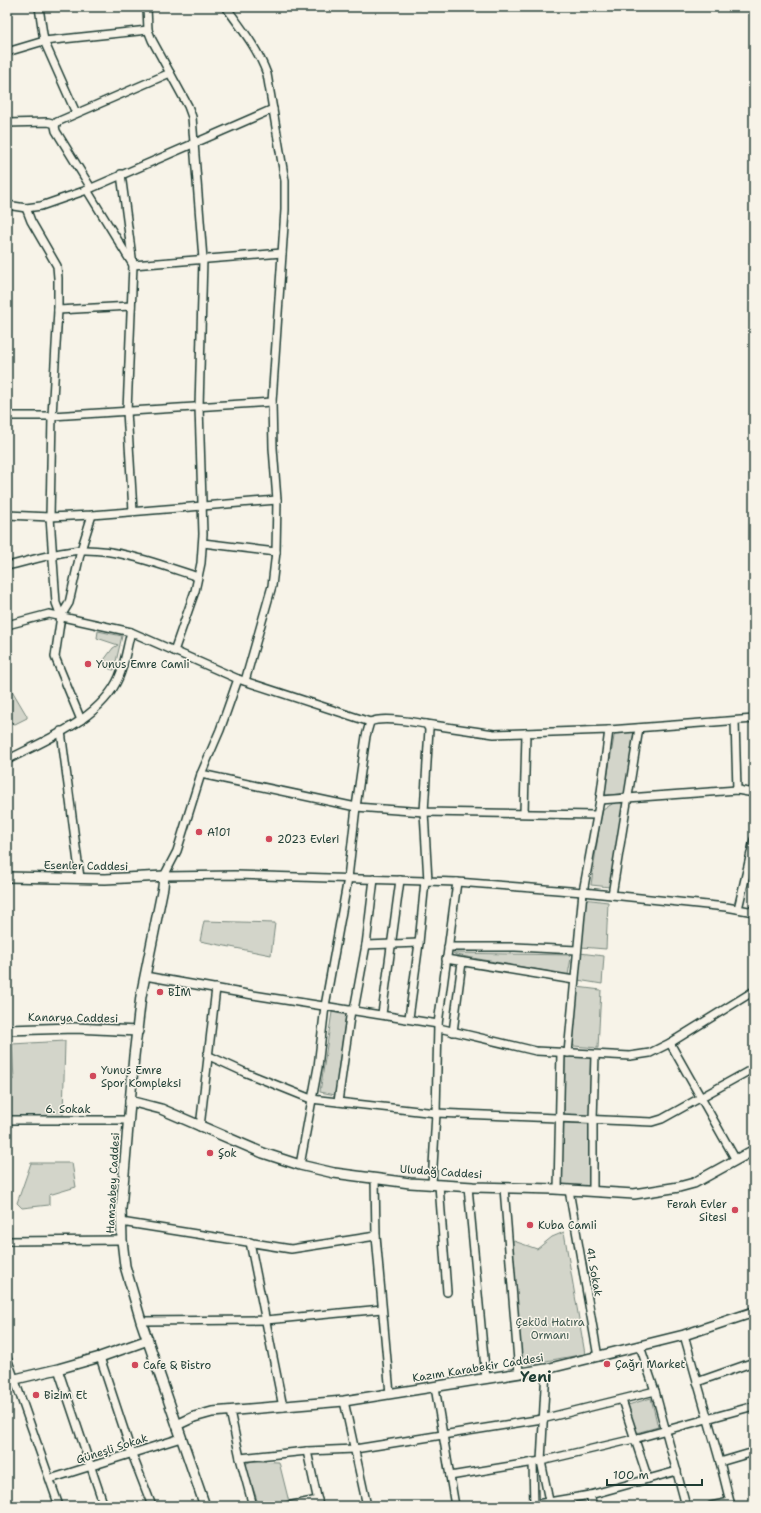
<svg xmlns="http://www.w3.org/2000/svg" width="761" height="1513" font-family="'Shantell Sans',sans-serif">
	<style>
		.green { fill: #d3d5ca; stroke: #79897f }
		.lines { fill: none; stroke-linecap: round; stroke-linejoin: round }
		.minor-casing { stroke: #1f3d34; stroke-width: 10 }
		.tertiary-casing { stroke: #1f3d34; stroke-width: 12 }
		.minor { stroke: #f7f3e8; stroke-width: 7 }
		.tertiary { stroke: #f7f3e8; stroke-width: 9 }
		.poi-dot { fill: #d1495b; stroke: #f7f3e8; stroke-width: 1.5 }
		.labels { text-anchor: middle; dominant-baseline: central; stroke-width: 3; stroke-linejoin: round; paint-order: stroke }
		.poi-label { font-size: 11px; fill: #1f3d34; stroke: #f7f3e8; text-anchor: start }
		.street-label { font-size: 11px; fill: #1f3d34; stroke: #f7f3e8 }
		.park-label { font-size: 11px; fill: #435b52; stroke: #f7f3e8 }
		.district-label { font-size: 15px; font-weight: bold; fill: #1f3d34; stroke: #f7f3e8 }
	</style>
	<rect width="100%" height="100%" fill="#f7f3e8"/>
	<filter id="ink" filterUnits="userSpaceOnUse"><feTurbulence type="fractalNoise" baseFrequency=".025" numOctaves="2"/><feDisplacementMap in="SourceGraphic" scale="8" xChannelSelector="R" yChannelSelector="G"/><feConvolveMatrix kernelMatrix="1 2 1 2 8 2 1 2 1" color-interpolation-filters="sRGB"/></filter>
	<g filter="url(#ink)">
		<!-- green -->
		<g class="green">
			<path d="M 98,631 L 122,636 L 114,670 C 106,669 108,666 104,660 L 113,648 L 118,645 L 97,638 Z"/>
			<polygon points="7,682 27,716 27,718 15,724 12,723 7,697"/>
			<polygon points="615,731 634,731 625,793 604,796"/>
			<polygon points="615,802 623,803 610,887 591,885 600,822 603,810"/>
			<polygon points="584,899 608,902 606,949 581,947"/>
			<polygon points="204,921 275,923 271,955 200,941"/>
			<polygon points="453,953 568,955 571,958 568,975 456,955"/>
			<polygon points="580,953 604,956 602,984 578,980"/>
			<polygon points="577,987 601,990 598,1048 573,1046"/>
			<polygon points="332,1012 346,1015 335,1095 320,1092"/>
			<polygon points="65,1041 63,1116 7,1116 7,1080 14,1079 12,1044"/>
			<polygon points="565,1057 592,1058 590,1116 564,1115"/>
			<polygon points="563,1123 589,1124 590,1126 591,1184 587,1188 565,1187 562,1184"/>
			<polygon points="31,1163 72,1163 76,1187 49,1195 49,1205 22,1208 17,1203"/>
			<polygon points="564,1232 585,1354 529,1364 522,1363 511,1240 537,1249 552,1237"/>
			<polygon points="651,1398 658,1427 636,1433 628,1405"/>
			<polygon points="252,1461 279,1462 289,1502 269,1506 259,1506 246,1467 247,1463"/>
		</g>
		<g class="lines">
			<!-- minor casing -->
			<g class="minor-casing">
				<g id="minor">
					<polyline points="39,7 44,41 76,113"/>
					<polyline points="147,7 148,30 152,40 188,106 192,117 203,259 199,407 203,534 201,563 195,591 174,651"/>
					<path d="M 226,7 C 242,29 258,49 267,74 L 285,181 L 285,210 L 272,402 L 273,448 L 277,500 L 276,552 L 272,586 L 245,681"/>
					<polyline points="7,52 44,41 148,30"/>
					<polyline points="7,123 48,122 56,124"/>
					<polyline points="121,174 133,265 282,253"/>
					<polyline points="91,188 56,131 55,126 57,122 170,73"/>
					<polyline points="87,190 133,265 127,411 133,511"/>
					<polyline points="7,205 26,208 41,206 87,190 273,109"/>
					<polyline points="26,208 31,221 57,266 58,278 58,310 52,416 50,517 56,603 61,616"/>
					<polyline points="58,310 131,306"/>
					<polyline points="7,416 52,416 272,402"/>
					<polyline points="7,515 50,517 92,515 277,500"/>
					<polyline points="203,543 276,552"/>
					<path d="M 7,566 C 29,561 60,551 82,550 C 121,549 161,565 198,577"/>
					<polyline points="7,625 49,614 131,632 238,679 370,722"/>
					<polyline points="238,679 220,730 201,774 177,851 164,876 235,875 457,882 583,892 726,907 754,912"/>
					<polyline points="81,720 55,657 61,616 69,603 81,550 92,515"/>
					<polyline points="735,721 737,790 740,790"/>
					<polyline points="426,724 494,734 609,730 600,800 583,892 568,1053"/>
					<polyline points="609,730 754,719"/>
					<polyline points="61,731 80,878"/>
					<path d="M 7,760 C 45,740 101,719 119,677 C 125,663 127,646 131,632"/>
					<polyline points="201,774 356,807 424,812 596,815"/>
					<polyline points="600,800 737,790 754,793"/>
					<polyline points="524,813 526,733"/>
					<polyline points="612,895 639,728"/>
					<polyline points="738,909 754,840"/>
					<polyline points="366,945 419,943"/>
					<polyline points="448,947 515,947 577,950"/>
					<polyline points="446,959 574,980"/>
					<polyline points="145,976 253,995 438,1024"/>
					<polyline points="354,1010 366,945 374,879"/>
					<polyline points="382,1014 400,880"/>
					<polyline points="409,1018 419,943 425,881"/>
					<polyline points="439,1028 536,1051 630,1056 650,1053 670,1043 754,991"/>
					<polyline points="453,1032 462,962"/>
					<polyline points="670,1043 736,1160"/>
					<polyline points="207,1055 244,1072 311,1099 436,1113 652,1122 662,1119 754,1068"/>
					<polyline points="338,1102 351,1010"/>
					<polyline points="7,1120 128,1120"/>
					<polyline points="200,1127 216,988"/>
					<path d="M 300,1165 L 318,1067 L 325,1006 L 348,878 L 356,807 L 366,736 L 370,722 C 383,716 412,722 426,724 L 429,729 L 424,812 L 428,881"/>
					<polyline points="375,1178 376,1236 390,1394"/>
					<polyline points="432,1184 436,1113 438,1024 457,882"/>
					<polyline points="439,1185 447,1292"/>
					<polyline points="468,1187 486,1379"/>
					<polyline points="504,1188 519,1373"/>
					<polyline points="558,1189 561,1052"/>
					<polyline points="569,1190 598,1357"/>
					<polyline points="593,1191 593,1120 595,1055"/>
					<polyline points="121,1222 291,1249 376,1236"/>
					<polyline points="7,1241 122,1240"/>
					<polyline points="250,1242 283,1407"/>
					<polyline points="141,1321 266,1320 382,1309"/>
					<polyline points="684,1335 720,1462 731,1506"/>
					<polyline points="640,1346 655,1391 686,1506"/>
					<polyline points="100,1357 132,1454 152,1506"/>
					<polyline points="7,1358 59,1506"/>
					<polyline points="58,1369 104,1506"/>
					<polyline points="546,1369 541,1461 550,1506"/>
					<polyline points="697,1382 754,1362"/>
					<polyline points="435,1387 455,1506"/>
					<polyline points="622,1400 648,1479"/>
					<polyline points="344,1401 367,1506"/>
					<polyline points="230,1411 240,1458 253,1506"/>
					<polyline points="307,1451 319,1506"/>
					<polyline points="240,1458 307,1451 355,1449 542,1419 655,1391"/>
					<polyline points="533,1462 534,1506"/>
					<polyline points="720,1462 754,1452"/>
					<polyline points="450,1476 541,1461 634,1439 754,1406"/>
					<polyline points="50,1479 181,1438"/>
					<polyline points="590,1495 593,1506"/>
					<polyline points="287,1506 318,1500"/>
					<polyline points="525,1506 590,1495 677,1471"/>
					<polyline points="711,1506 730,1502"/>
				</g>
			</g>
			<!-- tertiary casing -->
			<g class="tertiary-casing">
				<g id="tertiary">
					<polyline points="7,877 105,879 164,876 163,887 141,996 134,1056 121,1209 122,1240 125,1266 141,1321 205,1506"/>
					<polyline points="7,1030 75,1028 138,1031"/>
					<polyline points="130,1101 161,1109 263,1153 300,1165 334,1173 410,1183 473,1187 554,1189 634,1194 679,1187 694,1183 754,1150"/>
					<polyline points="7,1381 58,1369 100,1357 148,1340"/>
					<polyline points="177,1425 194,1417 212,1412 344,1401 546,1369 684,1335 754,1312"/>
				</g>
			</g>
			<!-- minor -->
			<use href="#minor" class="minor"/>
			<!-- tertiary -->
			<use href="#tertiary" class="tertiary"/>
		</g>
	</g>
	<!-- markers -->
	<g class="poi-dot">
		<circle cx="88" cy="664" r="4"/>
		<circle cx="199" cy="832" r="4"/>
		<circle cx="269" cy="839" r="4"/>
		<circle cx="160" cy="992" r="4"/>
		<circle cx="93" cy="1076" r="4"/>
		<circle cx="210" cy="1153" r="4"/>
		<circle cx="735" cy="1210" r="4"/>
		<circle cx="530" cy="1225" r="4"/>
		<circle cx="607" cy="1364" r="4"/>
		<circle cx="135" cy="1365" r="4"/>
		<circle cx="36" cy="1395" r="4"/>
	</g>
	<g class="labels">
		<!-- poi labels -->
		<g class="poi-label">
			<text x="96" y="664">Yunus Emre Camii</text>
			<text x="207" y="832">A101</text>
			<text x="277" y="839">2023 Evleri</text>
			<text x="168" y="992">BİM</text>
			<text x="101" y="1070">Yunus Emre<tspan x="101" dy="13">Spor Kompleksi</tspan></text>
			<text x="218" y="1153">Şok</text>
			<text x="727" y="1204" text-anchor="end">Ferah Evler<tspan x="727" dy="13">Sitesi</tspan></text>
			<text x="538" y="1225">Kuba Camii</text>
			<text x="615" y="1364">Çağrı Market</text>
			<text x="143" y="1365">Cafe &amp; Bistro</text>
			<text x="44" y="1395">Bizim Et</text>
		</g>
		<!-- street labels -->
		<g class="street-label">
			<text transform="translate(86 866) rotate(1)">Esenler Caddesi</text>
			<text transform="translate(73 1018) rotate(1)">Kanarya Caddesi</text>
			<text x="68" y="1109">6. Sokak</text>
			<text transform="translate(441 1172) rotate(4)">Uludağ Caddesi</text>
			<text transform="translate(113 1183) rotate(-87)">Hamzabey Caddesi</text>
			<text transform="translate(594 1272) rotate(80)">41. Sokak</text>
			<text transform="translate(478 1368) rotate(-9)">Kazım Karabekir Caddesi</text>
			<text transform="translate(112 1449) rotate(-18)">Güneşli Sokak</text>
		</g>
		<!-- park labels -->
		<g class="park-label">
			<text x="550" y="1322">Çeküd Hatıra<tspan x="550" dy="13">Ormanı</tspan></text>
		</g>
		<!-- district labels -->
		<g class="district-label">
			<text x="536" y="1377">Yeni</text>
		</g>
	</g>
	<!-- margin -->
	<rect width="761" height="1513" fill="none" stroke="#f7f3e8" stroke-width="24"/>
	<rect x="12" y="12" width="737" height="1489" fill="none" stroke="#1f3d34" stroke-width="1.5" filter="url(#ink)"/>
	<!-- scale -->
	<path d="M607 1479v6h95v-6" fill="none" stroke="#1f3d34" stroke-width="2"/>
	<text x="613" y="1479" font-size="12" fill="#1f3d34" stroke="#f7f3e8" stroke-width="3" paint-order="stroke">100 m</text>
</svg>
